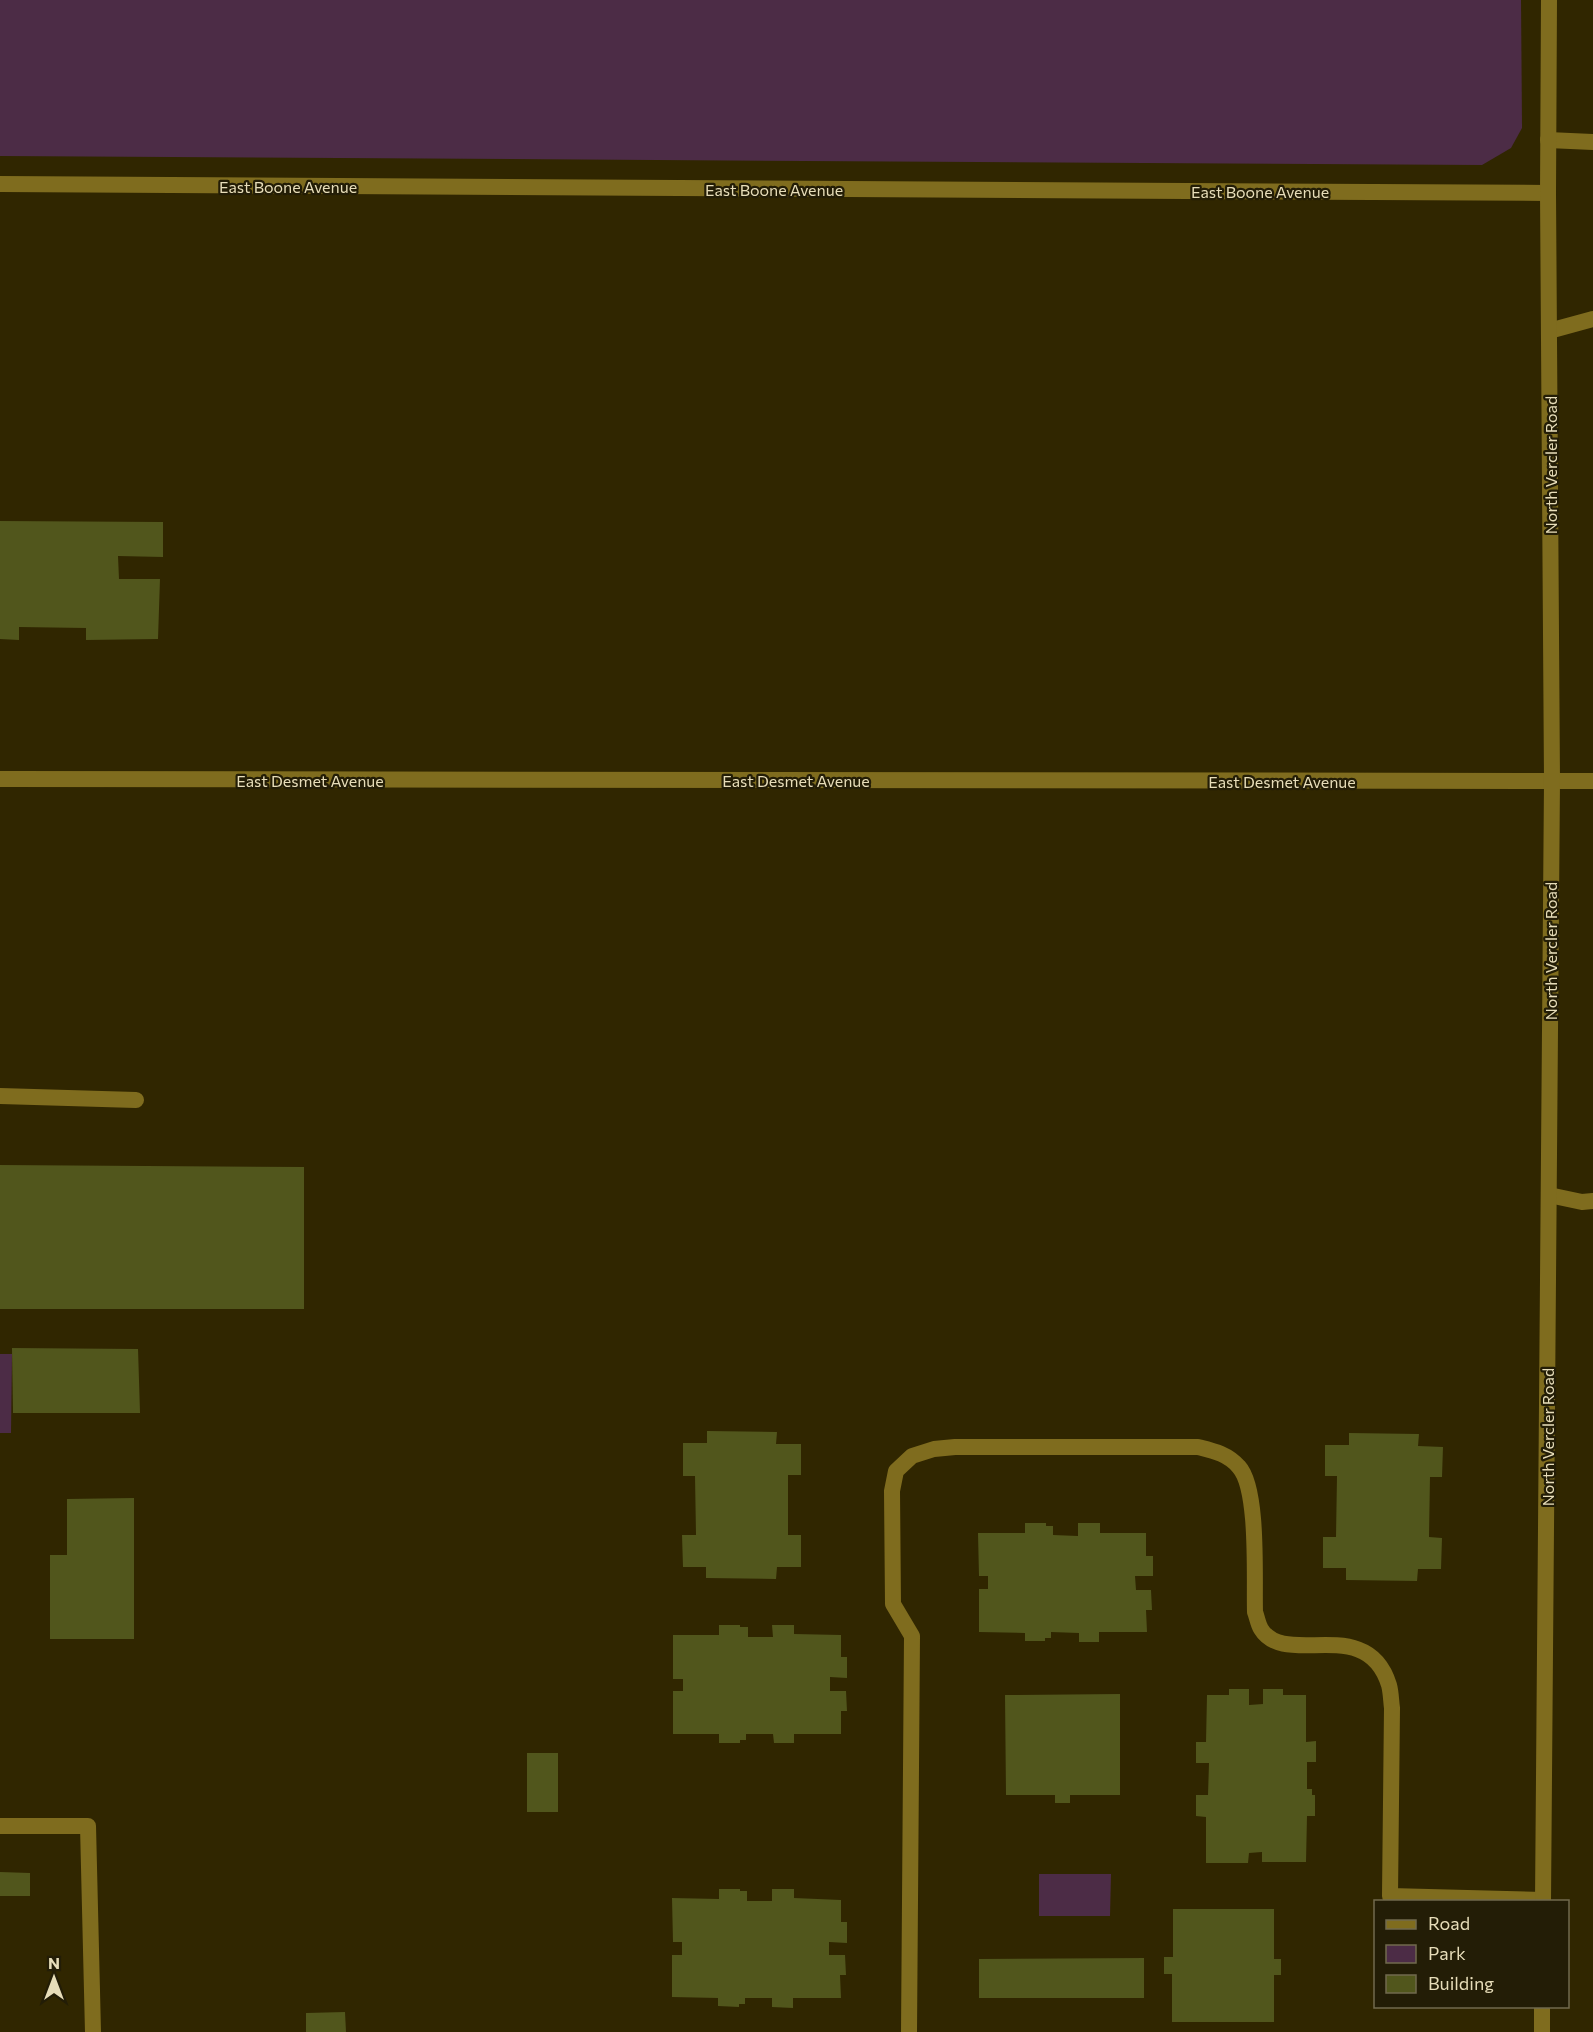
<svg xmlns="http://www.w3.org/2000/svg" width="1593" height="2032" font-family="Commissioner,sans-serif">
	<style>
		.green { fill: #4c2c46 }
		.building { fill: #51561c }
		.lines { fill: none; stroke-linecap: round; stroke-linejoin: round }
		.service { stroke: #7f6c1e; stroke-width: 16 }
		.minor { stroke: #7f6c1e; stroke-width: 16 }
		.labels { text-anchor: middle; dominant-baseline: central; stroke-width: 4.5; stroke-linejoin: round; paint-order: stroke }
		.street-label { font-size: 16px; fill: #e7ddb9; stroke: #231d06 }
	</style>
	<rect width="100%" height="100%" fill="#302600"/>
	<!-- green -->
	<g class="green">
		<polygon points="0,0 1521,0 1522,128 1511,148 1482,165 0,156"/>
		<polygon points="0,1354 12,1354 11,1433 0,1433"/>
		<polygon points="1039,1874 1111,1874 1110,1916 1039,1916"/>
	</g>
	<!-- building -->
	<g class="building">
		<polygon points="0,521 163,522 163,557 118,556 119,579 160,579 158,639 86,640 86,628 19,627 19,640 0,639"/>
		<polygon points="0,1165 304,1167 304,1309 0,1309"/>
		<polygon points="12,1348 138,1349 140,1413 13,1413"/>
		<polygon points="707,1431 777,1432 776,1444 801,1444 801,1475 788,1475 788,1535 801,1535 801,1567 777,1567 776,1579 706,1578 706,1567 683,1567 682,1535 696,1535 695,1476 683,1476 683,1443 707,1443"/>
		<polygon points="1349,1433 1419,1434 1418,1446 1443,1447 1442,1477 1430,1477 1429,1537 1442,1538 1441,1569 1418,1569 1417,1581 1346,1580 1346,1568 1323,1568 1323,1537 1336,1537 1337,1476 1325,1476 1325,1445 1349,1445"/>
		<polygon points="134,1498 134,1639 50,1639 50,1555 67,1555 67,1499"/>
		<polygon points="1025,1523 1046,1523 1046,1526 1053,1526 1053,1535 1078,1536 1078,1523 1100,1523 1100,1533 1146,1533 1146,1556 1153,1556 1153,1576 1135,1576 1136,1590 1151,1590 1152,1610 1146,1610 1147,1632 1099,1632 1099,1642 1079,1642 1079,1633 1051,1632 1051,1638 1045,1638 1045,1641 1025,1641 1025,1633 979,1632 979,1589 988,1589 988,1576 979,1576 978,1533 1025,1533"/>
		<polygon points="719,1625 740,1625 740,1627 748,1627 748,1637 773,1637 772,1625 794,1625 794,1634 841,1635 841,1657 847,1657 847,1678 830,1677 830,1691 846,1691 847,1711 841,1711 841,1734 794,1734 794,1743 774,1743 773,1734 746,1734 746,1740 740,1740 740,1743 719,1743 719,1734 673,1734 673,1691 683,1691 683,1679 673,1679 673,1635 719,1635"/>
		<polygon points="1229,1689 1249,1689 1249,1705 1263,1704 1263,1689 1283,1689 1283,1695 1306,1695 1306,1742 1316,1741 1316,1762 1307,1762 1307,1789 1312,1789 1312,1795 1315,1795 1315,1816 1307,1816 1306,1862 1262,1862 1262,1852 1249,1853 1248,1863 1206,1863 1206,1817 1196,1816 1196,1795 1208,1795 1209,1763 1196,1763 1196,1742 1206,1742 1207,1695 1229,1695"/>
		<polygon points="1120,1694 1120,1795 1070,1795 1070,1803 1055,1803 1055,1795 1006,1795 1005,1695"/>
		<rect x="527" y="1753" width="31" height="59"/>
		<polygon points="0,1872 30,1873 30,1896 0,1896"/>
		<polygon points="719,1889 740,1889 740,1891 747,1891 747,1901 772,1901 772,1889 794,1889 794,1898 841,1900 841,1922 847,1922 847,1943 829,1942 829,1955 845,1955 846,1975 840,1975 841,1998 793,1998 793,2008 772,2007 772,1998 745,1998 745,2004 739,2004 739,2007 718,2006 718,1998 672,1997 672,1955 682,1955 682,1942 673,1942 672,1898 719,1899"/>
		<polygon points="1173,1909 1274,1909 1274,1959 1281,1959 1281,1975 1274,1975 1274,2022 1172,2022 1172,1974 1164,1974 1164,1957 1173,1957"/>
		<polygon points="1144,1958 1144,1998 979,1998 979,1959"/>
		<polygon points="345,2012 346,2032 306,2032 306,2013"/>
	</g>
	<g class="lines">
		<!-- service -->
		<g class="service">
			<polyline points="1548,140 1593,142"/>
			<polyline points="1549,331 1593,319"/>
			<polyline points="0,1096 136,1100"/>
			<polyline points="1549,1195 1582,1202 1593,1201"/>
			<polyline points="0,1826 88,1826 93,2032"/>
			<path d="M 909,2032 L 912,1636 L 893,1604 L 892,1491 L 896,1471 L 912,1456 L 934,1449 L 955,1447 L 1198,1447 C 1214,1451 1228,1454 1239,1467 C 1259,1489 1254,1580 1255,1612 C 1257,1617 1258,1624 1261,1629 C 1285,1669 1367,1613 1389,1685 C 1391,1692 1391,1701 1392,1708 L 1390,1896 L 1543,1900"/>
		</g>
		<!-- minor -->
		<g class="minor">
			<polyline points="0,184 1548,193"/>
			<polyline points="0,779 1593,781"/>
			<polyline points="1543,1902 1552,781 1548,193 1549,0"/>
			<polyline points="1542,2032 1542,2006"/>
		</g>
	</g>
	<g class="labels">
		<!-- street labels -->
		<g class="street-label">
			<text x="288" y="186">East Boone Avenue</text>
			<text x="774" y="189">East Boone Avenue</text>
			<text x="1260" y="191">East Boone Avenue</text>
			<text transform="translate(1550 465) rotate(-90)">North Vercler Road</text>
			<text x="310" y="780">East Desmet Avenue</text>
			<text x="796" y="780">East Desmet Avenue</text>
			<text x="1282" y="781">East Desmet Avenue</text>
			<text transform="translate(1550 951) rotate(-90)">North Vercler Road</text>
			<text transform="translate(1547 1437) rotate(-90)">North Vercler Road</text>
		</g>
	</g>
	<!-- legend -->
	<rect x="1374" y="1900" width="195" height="108" fill="#231d06" stroke="#716a4e" stroke-width="1.5"/>
	<rect x="1386" y="1920" width="30" height="9" fill="#7f6c1e" stroke="#716a4e" stroke-width="1.5"/>
	<text x="1428" y="1930" font-size="18" fill="#e7ddb9">Road</text>
	<rect x="1386" y="1945" width="30" height="18" fill="#4c2c46" stroke="#716a4e" stroke-width="1.5"/>
	<text x="1428" y="1960" font-size="18" fill="#e7ddb9">Park</text>
	<rect x="1386" y="1975" width="30" height="18" fill="#51561c" stroke="#716a4e" stroke-width="1.5"/>
	<text x="1428" y="1990" font-size="18" fill="#e7ddb9">Building</text>
	<!-- north arrow -->
	<g transform="translate(54 1978)" stroke="#231d06" stroke-width="4.5" paint-order="stroke">
	<path d="M0-4.5L10 22L0 15L-10 22Z" fill="#e7ddb9"/>
	<text y="-9" font-size="16" font-weight="bold" text-anchor="middle" fill="#e7ddb9">N</text>
	</g>
</svg>
